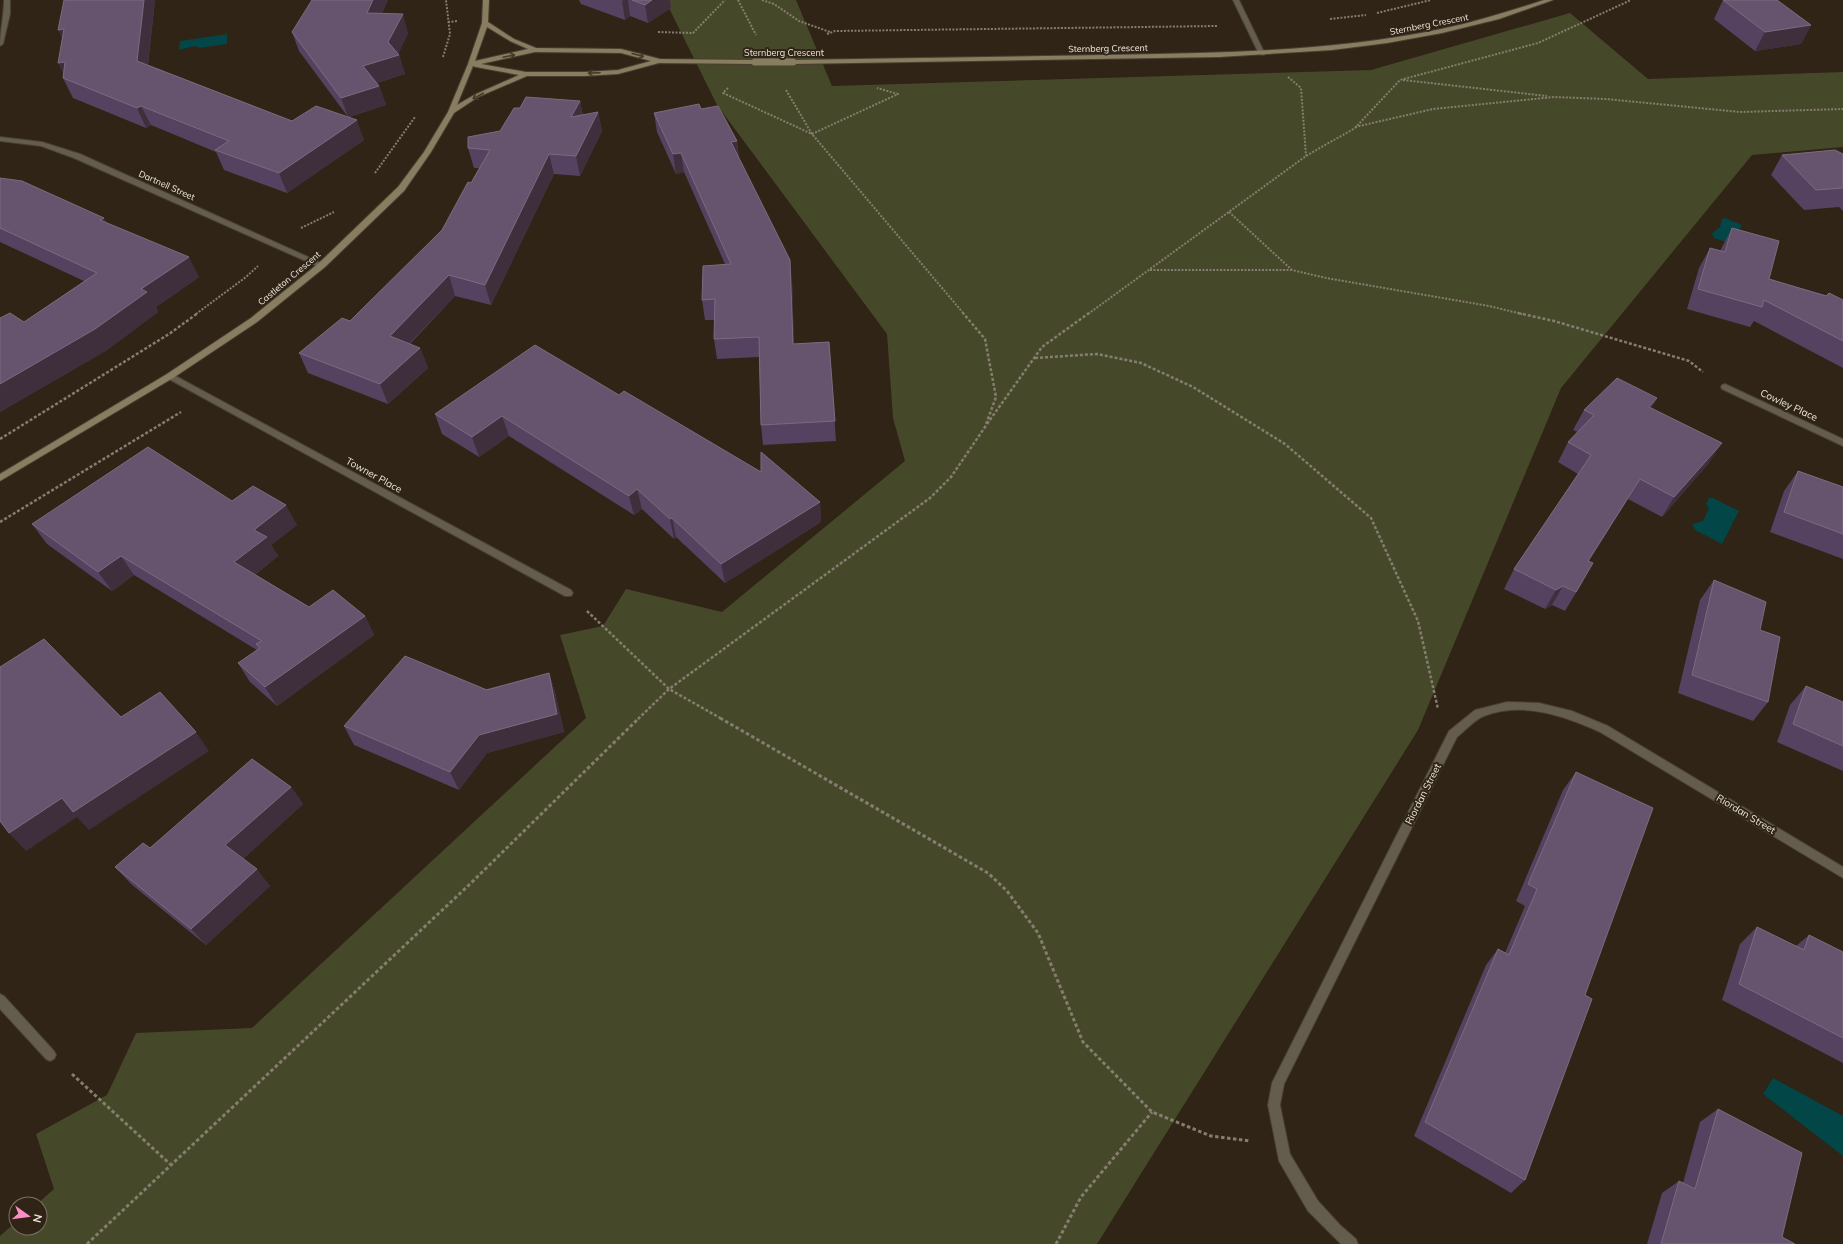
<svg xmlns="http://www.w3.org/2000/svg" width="1843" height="1244" font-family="Mulish,sans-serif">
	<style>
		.green { fill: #464929 }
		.water { fill: #024648 }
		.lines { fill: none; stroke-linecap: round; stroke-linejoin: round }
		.street-casing { stroke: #4a3f31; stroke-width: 2 }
		.secondary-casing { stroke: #4a3f31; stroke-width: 2 }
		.path-far2 { stroke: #867d70; stroke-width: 2; stroke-dasharray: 2 1.5; stroke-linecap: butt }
		.path-far1 { stroke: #867d70; stroke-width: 2.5; stroke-dasharray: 3 2; stroke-linecap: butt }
		.path { stroke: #867d70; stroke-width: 3; stroke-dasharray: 3.5 2.5; stroke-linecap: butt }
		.street { fill: #645d4d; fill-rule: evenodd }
		.secondary { fill: #887c61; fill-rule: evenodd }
		.secondary-bridge-casing { stroke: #4a3f31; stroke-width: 8; stroke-linecap: butt }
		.secondary-bridge { stroke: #887c61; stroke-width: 7 }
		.wall { fill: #554260 }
		.shaded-wall { fill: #3f2f3d }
		.building { fill: #66546e; stroke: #7b6b7f }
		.oneway { stroke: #453a28 }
		.labels { text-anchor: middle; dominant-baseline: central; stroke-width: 4; stroke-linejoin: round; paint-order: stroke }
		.far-street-label { font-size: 9px; fill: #eee7dd; stroke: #2f2415 }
		.street-label { font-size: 10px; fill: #eee7dd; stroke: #2f2415 }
	</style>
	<rect width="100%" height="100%" fill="#2f2415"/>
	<!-- green -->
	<polygon class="green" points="665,0 796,0 832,86 1371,70 1570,13 1648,79 1843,72 1843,147 1752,155 1561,388 1418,730 1097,1244 0,1244 0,1236 16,1222 16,1228 40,1228 40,1204 37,1204 54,1189 36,1134 107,1095 136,1033 252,1028 586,718 560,635 603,626 626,589 722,612 905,461 893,418 887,334 717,105"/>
	<!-- water -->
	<g class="water">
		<polygon points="227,34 227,44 199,48 195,46 179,50 180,41"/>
		<polygon points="1725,218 1742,225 1738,232 1726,242 1714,238 1712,233 1720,227 1722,219"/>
		<polygon points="1709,498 1713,498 1739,511 1722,544 1695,530 1692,524 1703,521 1709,508 1706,504"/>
		<polygon points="1773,1078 1843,1116 1843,1156 1763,1094"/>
	</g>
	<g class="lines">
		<!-- street casing -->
		<g class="street-casing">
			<g id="street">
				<path d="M 4,0 L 10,0 L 10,14 L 3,44 L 0,46 C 0,30 4,16 4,0 Z"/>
				<polygon points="1233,0 1239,0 1265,54 1264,55 1259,54"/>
				<polygon points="0,137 42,142 80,154 326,265 322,267 319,267 74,158 41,146 0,141"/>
				<polygon points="170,373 571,590 573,593 571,596 565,596 167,378 166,376"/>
				<polygon points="1725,384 1843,439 1843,446 1722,389 1721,387 1722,385"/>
				<path d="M 1507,702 L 1539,703 L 1572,711 L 1608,726 L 1843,867 L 1843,878 L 1600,732 C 1564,716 1523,701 1484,716 C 1474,720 1465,731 1457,737 L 1284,1084 L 1280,1105 L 1290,1154 L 1318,1201 L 1340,1225 L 1356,1239 L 1358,1244 L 1341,1244 L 1308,1211 L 1279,1161 L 1268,1105 L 1272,1083 L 1449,731 L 1475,710 Z"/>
				<polygon points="0,994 4,996 54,1051 56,1055 54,1059 50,1061 46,1059 0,1009"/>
			</g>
		</g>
		<!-- secondary casing -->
		<g class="secondary-casing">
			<g id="secondary">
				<path d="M 483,0 L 489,0 L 488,22 L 514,39 L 536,48 L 621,49 L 660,59 L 755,60 L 758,62 L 755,64 L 659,63 L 618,74 L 585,76 L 527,76 L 478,97 L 454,113 L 431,152 L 404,191 L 325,267 L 257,322 L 173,378 L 0,481 L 0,474 L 167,374 L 251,318 L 319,263 L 398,187 L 424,152 L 448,112 L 468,64 L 482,23 ZM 487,27 L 510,41 L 528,49 L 475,61 ZM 535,52 L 621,53 L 651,61 L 618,70 L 585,72 L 526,72 L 481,64 ZM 473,66 L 476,67 L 519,75 L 474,95 L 457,105 Z"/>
				<path d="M 1544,0 L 1553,0 L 1499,19 L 1442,33 L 1387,43 L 1332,50 L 1219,57 L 793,64 L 790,62 L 793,60 C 897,58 1001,57 1105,55 C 1217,53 1331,52 1441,29 C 1476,22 1510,11 1544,0 Z"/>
			</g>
		</g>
		<!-- path-far2 -->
		<g class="path-far2">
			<polyline points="738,0 756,35"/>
			<polyline points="762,0 774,4 799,21 830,32"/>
			<polyline points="1377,13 1431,0"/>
			<polyline points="1330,19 1366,15"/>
			<polyline points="448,22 458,21"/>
			<polyline points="658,32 693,33 725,0"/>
			<polyline points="827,34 835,31 1217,26"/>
			<polyline points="443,57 450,34 446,0"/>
			<polyline points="1288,77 1301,88 1306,156"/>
			<polyline points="1403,80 1547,96"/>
			<polyline points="728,88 723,93 812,134 898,94 877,88"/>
			<polyline points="786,90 812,134 964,314"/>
			<polyline points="1355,127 1433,109 1554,97 1606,99 1740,112 1843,109"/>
			<polyline points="375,173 415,117"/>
			<polyline points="1229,212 1292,270 1326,278 1489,306 1522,314"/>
			<polyline points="301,228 334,212"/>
			<polyline points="1150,270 1291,270"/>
			<polyline points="196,314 246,277 258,266"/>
			<polyline points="1088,314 1306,156 1355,128 1400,80 1538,43 1631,0"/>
		</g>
		<!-- path-far1 -->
		<g class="path-far1">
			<polyline points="1518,313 1554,321 1689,361 1703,372"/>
			<polyline points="1035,358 1097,354 1141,363 1193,387 1285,444 1371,518 1418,621 1438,709"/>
			<polyline points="987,424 1042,347 1089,313"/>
			<polyline points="0,439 169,334 198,313"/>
			<polyline points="0,522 181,412"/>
			<polyline points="587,611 669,689 722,719"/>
			<polyline points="638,719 669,689 930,498 951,477 985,427 996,397 985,339 963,313"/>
		</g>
		<!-- path -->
		<g class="path">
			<polyline points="720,718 988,873 1007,891 1038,933 1083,1042 1152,1112 1211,1136 1250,1141"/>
			<polyline points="72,1074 170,1164"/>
			<polyline points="87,1244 470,884 639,718"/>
			<polyline points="1056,1244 1081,1197 1152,1112"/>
		</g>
		<!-- street -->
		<use href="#street" class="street"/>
		<!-- secondary -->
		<use href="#secondary" class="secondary"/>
		<!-- secondary-bridge casing -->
		<g class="secondary-bridge-casing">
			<polyline id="secondary-bridge" points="755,62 793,62"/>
		</g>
		<!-- secondary-bridge -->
		<use href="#secondary-bridge" class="secondary-bridge"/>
	</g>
	<!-- wall -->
	<g class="wall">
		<polygon points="64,0 155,0 148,65 292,121 348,117 299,51 292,32 388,0 382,13 408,33 398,54 399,55 405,74 377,83 379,86 386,105 349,117 364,140 287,193 224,170 216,152 151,125 146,128 73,98 63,78 63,74 62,38"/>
		<polygon points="579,0 670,0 671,8 648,23 630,16 625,20 581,4"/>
		<polygon points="1723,0 1811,25 1801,44 1755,51 1714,19"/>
		<polygon points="580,101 583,115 598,112 602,131 580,176 554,174 491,305 455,296 410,344 420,348 428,368 388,404 308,373 299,353 350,321 442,230 471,183 479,168 474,168 468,148 500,131 520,108"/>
		<polygon points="701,109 737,141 739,158 792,280 794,344 829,342 836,441 763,445 761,425 759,357 717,359 714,339 715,320 705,320 702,300 725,264 684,172 676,174 657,132 654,113"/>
		<polygon points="1843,154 1843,211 1839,207 1804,210 1771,175 1782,155"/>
		<polygon points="0,178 106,223 199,277 156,307 158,312 107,350 0,412 0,318 24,322 84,281 0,242"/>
		<polygon points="1732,228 1769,279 1843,300 1843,368 1754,321 1750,327 1687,309 1699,268 1710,248 1720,251"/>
		<polygon points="619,395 761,472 820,502 821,522 725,583 676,537 674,539 642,509 634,515 509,436 479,457 442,434 435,414"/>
		<polygon points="1657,398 1651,408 1709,463 1662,517 1628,499 1589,561 1582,583 1565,611 1552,605 1545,609 1504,589 1514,569 1578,474 1558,462 1568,442 1578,432 1573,430 1584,410"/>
		<polygon points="1798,471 1843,487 1843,559 1770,532 1784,491"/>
		<polygon points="232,501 297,525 271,545 278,556 255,575 309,607 365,616 374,635 277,706 250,682 238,663 257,650 134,575 112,591 47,544 32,524"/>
		<polygon points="1714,580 1760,630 1768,702 1753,721 1678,693 1700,600"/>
		<polygon points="549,673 555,692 564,732 487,753 459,790 354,745 344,726"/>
		<polygon points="1806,686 1843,702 1843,771 1777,742 1790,705"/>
		<polygon points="1576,772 1585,995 1525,1180 1511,1193 1414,1136 1486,965 1498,949 1505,953 1525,906 1516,901 1563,790"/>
		<polygon points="291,787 303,804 243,859 270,886 206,945 131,884 115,867 150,848"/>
		<polygon points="1757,927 1796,946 1809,935 1843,952 1843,1063 1722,1000 1740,944"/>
		<polygon points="1718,1109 1782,1237 1795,1244 1647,1244 1662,1193 1679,1181 1683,1183 1700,1122"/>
	</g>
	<!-- shaded-wall -->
	<g class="shaded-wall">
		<polygon points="144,0 155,0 146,80 137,61"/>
		<polygon points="373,0 388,0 373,32 367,13"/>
		<polygon points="624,0 628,0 630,16 625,20 622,1"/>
		<polygon points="652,0 670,0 671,8 648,23 645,5"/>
		<polygon points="403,14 408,33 397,56 399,55 405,74 370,85 363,66 388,42"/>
		<polygon points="1811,25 1801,44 1755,51 1765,32"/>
		<polygon points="64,29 68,49 58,30"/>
		<polygon points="65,62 66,80 58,63"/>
		<polygon points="379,86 386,105 348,117 341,98"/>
		<polygon points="580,101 584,120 571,117"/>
		<polygon points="141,106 151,125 146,128 137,108"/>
		<polygon points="598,112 602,131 580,176 576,156"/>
		<polygon points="357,120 364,140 287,193 279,173"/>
		<polygon points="737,141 739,161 731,142"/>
		<polygon points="681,153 684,172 676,174 673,154"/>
		<polygon points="549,154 554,174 491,305 485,285"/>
		<polygon points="104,218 114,238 100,220"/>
		<polygon points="189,257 199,277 156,307 158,312 107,350 0,412 0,384"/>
		<polygon points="790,260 792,280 795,364 793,344"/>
		<polygon points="449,275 455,296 397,356 390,336"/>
		<polygon points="420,348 428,368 388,404 380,384"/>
		<polygon points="1657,398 1646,418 1649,407"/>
		<polygon points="502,416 509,436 479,457 472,437"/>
		<polygon points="1722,443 1709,463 1662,517 1674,497"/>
		<polygon points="1640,479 1628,499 1577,580 1588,561"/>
		<polygon points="637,489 642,509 634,515 629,496"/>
		<polygon points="820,502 821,522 725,583 721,564"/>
		<polygon points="286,505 297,525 271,545 278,556 246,582 234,562 254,530"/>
		<polygon points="672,518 676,537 674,539 670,519"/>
		<polygon points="121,556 134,575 112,591 98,572"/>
		<polygon points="1593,563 1582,583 1565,611 1576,592"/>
		<polygon points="1563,586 1552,605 1545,609 1556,590"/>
		<polygon points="365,616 374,635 277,706 265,687"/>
		<polygon points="549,673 555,692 564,732 487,753 459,790 450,772 479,735"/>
		<polygon points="196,732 209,751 89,830 77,817 26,851 9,833 62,798"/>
		<polygon points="291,787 303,804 239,863 225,845"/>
		<polygon points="257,869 270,886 206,945 191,929"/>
	</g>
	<!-- building -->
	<g class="building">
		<polygon points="64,0 144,0 137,61 292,121 316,106 357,120 279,173 215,150 229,141 141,106 137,108 63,78 65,62 58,63 64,29 58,30"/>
		<polygon points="312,0 373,0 367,13 403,14 388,42 399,55 363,66 379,86 341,98 292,32"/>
		<polygon points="632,0 652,0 645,5"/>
		<polygon points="1723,0 1777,0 1811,25 1765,32"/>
		<polygon points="526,97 580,101 571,117 598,112 576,156 549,154 485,285 449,275 390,336 420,348 380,384 299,353 342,318 350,321 442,230 468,182 471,183 490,150 468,148 468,137 500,131 514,108 520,108"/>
		<polygon points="699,104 701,109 718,106 737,141 731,142 790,260 793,344 829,342 835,421 761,425 759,337 714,339 715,299 702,300 703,266 731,264 681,153 673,154 654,113"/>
		<polygon points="1835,150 1843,154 1843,188 1816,190 1782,155"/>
		<polygon points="0,178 22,181 104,218 100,220 189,257 141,289 147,292 95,329 0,384 0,318 10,313 24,322 97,273 0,228"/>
		<polygon points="1732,228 1779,241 1769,279 1826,296 1829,293 1843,300 1843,341 1764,300 1762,307 1698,289 1710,248 1725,252"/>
		<polygon points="535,345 619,395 624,391 761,472 761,452 820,502 721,564 672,518 670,519 637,489 629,496 502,416 472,437 435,414"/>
		<polygon points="1617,378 1657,398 1649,407 1722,443 1674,497 1640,479 1588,561 1593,563 1576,592 1563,586 1556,590 1514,569 1591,455 1568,442 1594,415 1584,410"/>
		<polygon points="148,447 232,501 253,486 286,505 254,530 267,537 234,562 309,607 333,590 365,616 265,687 238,663 260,648 256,644 262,641 121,556 98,572 32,524"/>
		<polygon points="1798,471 1843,487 1843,534 1784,512"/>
		<polygon points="1714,580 1766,602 1760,630 1780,637 1768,702 1692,675"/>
		<polygon points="44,639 121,717 160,692 196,732 73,812 62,798 9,833 0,821 0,667"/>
		<polygon points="405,656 487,690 549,673 557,714 479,735 450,772 344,726"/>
		<polygon points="1806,686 1843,702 1843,746 1793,724"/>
		<polygon points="252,759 291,787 225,845 257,869 191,929 115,867 143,843 150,848"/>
		<polygon points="1576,772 1653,808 1585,995 1592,999 1525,1180 1425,1122 1498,949 1509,955 1537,889 1528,884"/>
		<polygon points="1757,927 1804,950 1809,935 1843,952 1843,1038 1739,984"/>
		<polygon points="1718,1109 1802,1153 1782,1237 1795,1244 1661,1244 1679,1181 1695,1189"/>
	</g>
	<!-- one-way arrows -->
	<defs><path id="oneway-shaft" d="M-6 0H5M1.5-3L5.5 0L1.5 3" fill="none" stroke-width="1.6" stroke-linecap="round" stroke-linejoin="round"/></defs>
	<g class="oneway">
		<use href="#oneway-shaft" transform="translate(638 55) rotate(15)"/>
		<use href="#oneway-shaft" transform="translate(509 56) rotate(-12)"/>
		<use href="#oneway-shaft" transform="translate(594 73) rotate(178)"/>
		<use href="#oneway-shaft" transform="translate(478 96) rotate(152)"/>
	</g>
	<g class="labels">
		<!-- far-street labels -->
		<g class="far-street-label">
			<text transform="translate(1429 24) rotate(-11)">Sternberg Crescent</text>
			<text transform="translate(1108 48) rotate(-1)">Sternberg Crescent</text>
			<text x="784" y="52">Sternberg Crescent</text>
			<text transform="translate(167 185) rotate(24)">Dartnell Street</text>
			<text transform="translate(289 278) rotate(-40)">Castleton Crescent</text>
		</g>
		<!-- street labels -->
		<g class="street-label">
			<text transform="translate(1789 405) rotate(25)">Cowley Place</text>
			<text transform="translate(374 475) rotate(29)">Towner Place</text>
			<text transform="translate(1423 794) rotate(-63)">Riordan Street</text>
			<text transform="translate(1746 814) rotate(31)">Riordan Street</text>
		</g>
	</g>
	<!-- north arrow -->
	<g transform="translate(28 1216) rotate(104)"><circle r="19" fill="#2f2415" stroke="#7b7265"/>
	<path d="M0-3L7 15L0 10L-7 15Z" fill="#fb8fc5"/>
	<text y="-6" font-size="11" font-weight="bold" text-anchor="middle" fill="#eee7dd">N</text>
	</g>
</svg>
